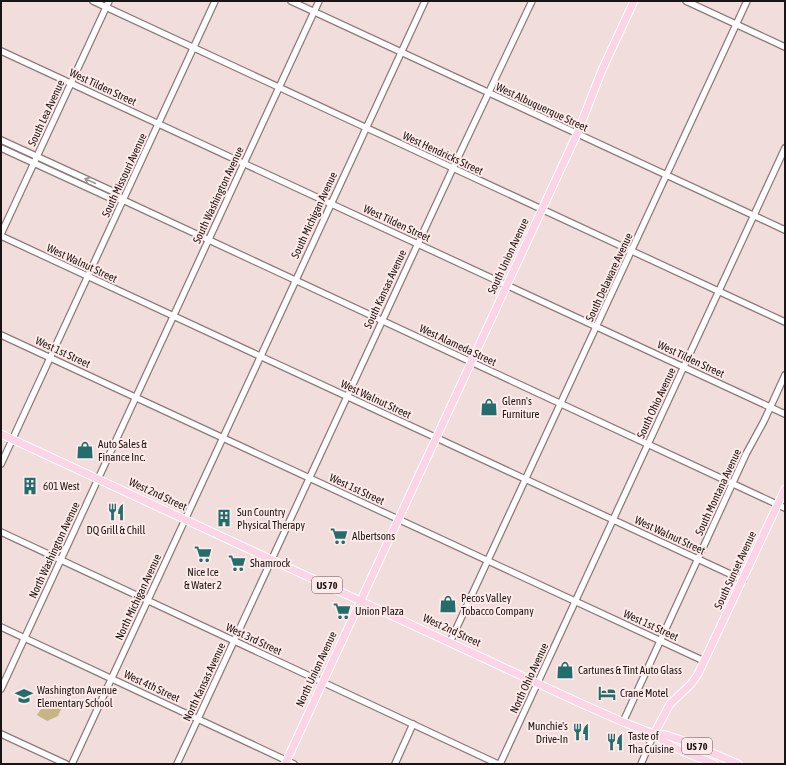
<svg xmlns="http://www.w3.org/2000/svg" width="786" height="765" font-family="'Asap Condensed',sans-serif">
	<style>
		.green { fill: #c6b686 }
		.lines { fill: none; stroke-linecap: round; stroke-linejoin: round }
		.minor-casing { stroke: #8c7a78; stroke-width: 8 }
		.major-casing { stroke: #fff; stroke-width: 9 }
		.minor { stroke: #fff; stroke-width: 5.5 }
		.major { stroke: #fbd5e6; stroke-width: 7 }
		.oneway { stroke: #989595 }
		.labels { text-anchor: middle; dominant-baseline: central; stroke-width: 4; stroke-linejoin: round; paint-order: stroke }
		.shield { fill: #feeae8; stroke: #5f5454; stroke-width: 1 }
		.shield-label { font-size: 10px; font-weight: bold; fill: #1b1414 }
		.street-label { font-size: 11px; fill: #1b1414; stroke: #feeae8 }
		.poi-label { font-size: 11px; fill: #1b1414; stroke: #feeae8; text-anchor: start }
	</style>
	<rect width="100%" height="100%" fill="#f1dddb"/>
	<!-- green -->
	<polygon class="green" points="59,700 62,707 58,716 47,721 37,715 43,706"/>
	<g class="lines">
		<!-- minor casing -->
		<g class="minor-casing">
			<g id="minor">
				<polyline points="93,1 785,322"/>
				<polyline points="291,1 785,230"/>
				<polyline points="686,1 785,47"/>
				<polyline points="1,51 785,414"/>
				<polyline points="1,140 112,191 123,200"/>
				<polyline points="1,148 108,197 123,200 785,508"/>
				<polyline points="1,234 109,1"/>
				<polyline points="1,236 743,580"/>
				<polyline points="1,335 704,661"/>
				<polyline points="1,464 215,1"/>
				<polyline points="1,532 498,764"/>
				<polyline points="1,627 294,764"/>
				<polyline points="450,642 747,1"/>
				<polyline points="1,689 319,1"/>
				<polyline points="623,722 746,454 764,421 785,375"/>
				<polyline points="1,734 66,764"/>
				<polyline points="72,764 425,1"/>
				<polyline points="177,764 453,168 532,1"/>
				<polyline points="395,764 413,724"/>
				<polyline points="500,764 785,148"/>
				<polyline points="641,764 654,734"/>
			</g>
		</g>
		<!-- major casing -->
		<g class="major-casing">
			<g id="major">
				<polyline points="1,434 580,703 623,722 654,734 666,735 684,741 738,764"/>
				<polyline points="654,734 670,704 691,684 698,674 785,489"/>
				<path d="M 654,734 C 670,749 694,755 714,764"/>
				<polyline points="285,764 577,134 602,70 634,1"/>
			</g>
		</g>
		<!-- minor -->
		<use href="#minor" class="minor"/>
		<!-- major -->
		<use href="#major" class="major"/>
	</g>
	<!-- one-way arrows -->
	<defs><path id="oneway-shaft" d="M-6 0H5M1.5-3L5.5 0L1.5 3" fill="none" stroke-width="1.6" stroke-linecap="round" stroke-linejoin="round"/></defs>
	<use class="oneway" href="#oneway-shaft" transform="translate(90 181) rotate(-155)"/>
	<!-- icons -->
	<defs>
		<g id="shop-bare" transform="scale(1.38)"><path d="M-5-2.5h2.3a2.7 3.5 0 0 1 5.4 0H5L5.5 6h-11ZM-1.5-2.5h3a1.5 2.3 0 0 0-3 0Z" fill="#236e6d" stroke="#feeae8" stroke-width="2.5" paint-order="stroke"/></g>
		<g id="building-bare" transform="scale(1.38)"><path d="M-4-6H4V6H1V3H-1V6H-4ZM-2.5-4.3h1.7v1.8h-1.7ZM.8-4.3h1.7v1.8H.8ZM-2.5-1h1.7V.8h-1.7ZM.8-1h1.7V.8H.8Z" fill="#236e6d" stroke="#feeae8" stroke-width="2.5" paint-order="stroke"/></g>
		<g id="restaurant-bare" transform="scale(1.38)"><path d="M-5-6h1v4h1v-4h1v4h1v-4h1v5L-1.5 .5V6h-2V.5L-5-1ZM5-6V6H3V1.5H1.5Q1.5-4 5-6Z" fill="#236e6d" stroke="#feeae8" stroke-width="2.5" paint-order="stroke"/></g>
		<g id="supermarket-bare" transform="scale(1.38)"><path d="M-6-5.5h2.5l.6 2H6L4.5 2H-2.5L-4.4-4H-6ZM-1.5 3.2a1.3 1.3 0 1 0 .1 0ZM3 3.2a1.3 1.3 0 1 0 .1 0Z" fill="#236e6d" stroke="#feeae8" stroke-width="2.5" paint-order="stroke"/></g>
		<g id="hotel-bare" transform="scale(1.38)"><path d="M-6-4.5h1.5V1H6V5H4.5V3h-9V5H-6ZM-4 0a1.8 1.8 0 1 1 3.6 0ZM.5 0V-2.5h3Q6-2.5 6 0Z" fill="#236e6d" stroke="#feeae8" stroke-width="2.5" paint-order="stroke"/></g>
		<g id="school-bare" transform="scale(1.38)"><path d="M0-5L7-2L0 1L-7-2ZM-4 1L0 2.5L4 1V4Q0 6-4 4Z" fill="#236e6d" stroke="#feeae8" stroke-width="2.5" paint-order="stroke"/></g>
	</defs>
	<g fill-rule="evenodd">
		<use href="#shop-bare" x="489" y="407"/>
		<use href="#shop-bare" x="85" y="450"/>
		<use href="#building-bare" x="30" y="486"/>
		<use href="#restaurant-bare" x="116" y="512"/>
		<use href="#building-bare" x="224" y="518"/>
		<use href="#supermarket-bare" x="339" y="536"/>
		<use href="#supermarket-bare" x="203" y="554"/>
		<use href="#supermarket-bare" x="237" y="563"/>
		<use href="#shop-bare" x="448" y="604"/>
		<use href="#supermarket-bare" x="342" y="611"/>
		<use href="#shop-bare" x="565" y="670"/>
		<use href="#hotel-bare" x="607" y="693"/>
		<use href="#school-bare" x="24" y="696"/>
		<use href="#restaurant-bare" x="581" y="732"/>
		<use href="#restaurant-bare" x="615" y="742"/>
	</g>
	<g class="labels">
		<!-- shield labels -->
		<g class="shield">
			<rect x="312" y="577" width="30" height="16" rx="3"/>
			<rect x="682" y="738" width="30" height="16" rx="3"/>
		</g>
		<g class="shield-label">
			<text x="327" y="585">US 70</text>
			<text x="697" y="746">US 70</text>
		</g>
		<!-- street labels -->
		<g class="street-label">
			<text transform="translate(103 87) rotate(25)">West Tilden Street</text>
			<text transform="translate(542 107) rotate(25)">West Albuquerque Street</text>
			<text transform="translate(46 113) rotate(-65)">South Lea Avenue</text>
			<text transform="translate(443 153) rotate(25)">West Hendricks Street</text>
			<text transform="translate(124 175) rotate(-65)">South Missouri Avenue</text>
			<text transform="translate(218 195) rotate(-65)">South Washington Avenue</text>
			<text transform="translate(314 215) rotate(-65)">South Michigan Avenue</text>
			<text transform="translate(397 223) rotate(25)">West Tilden Street</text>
			<text transform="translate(508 256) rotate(-65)">South Union Avenue</text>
			<text transform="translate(82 263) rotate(25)">West Walnut Street</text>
			<text transform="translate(609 277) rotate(-65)">South Delaware Avenue</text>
			<text transform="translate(385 289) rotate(-65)">South Kansas Avenue</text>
			<text transform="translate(458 345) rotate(25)">West Alameda Street</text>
			<text transform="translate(63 352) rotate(25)">West 1st Street</text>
			<text transform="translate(691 359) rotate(25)">West Tilden Street</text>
			<text transform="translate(376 399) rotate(25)">West Walnut Street</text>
			<text transform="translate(656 403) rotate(-65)">South Ohio Avenue</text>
			<text transform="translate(357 489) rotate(25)">West 1st Street</text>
			<text transform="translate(718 492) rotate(-65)">South Montana Avenue</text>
			<text transform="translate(158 494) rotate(25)">West 2nd Street</text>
			<text transform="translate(670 535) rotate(25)">West Walnut Street</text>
			<text transform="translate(54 550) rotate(-65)">North Washington Avenue</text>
			<text transform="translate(735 570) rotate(-65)">South Sunset Avenue</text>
			<text transform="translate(138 597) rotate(-65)">North Michigan Avenue</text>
			<text transform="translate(651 625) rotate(25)">West 1st Street</text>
			<text transform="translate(452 630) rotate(25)">West 2nd Street</text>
			<text transform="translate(254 639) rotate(25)">West 3rd Street</text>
			<text transform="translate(316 669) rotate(-65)">North Union Avenue</text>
			<text transform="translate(529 678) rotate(-65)">North Ohio Avenue</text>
			<text transform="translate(204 682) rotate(-65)">North Kansas Avenue</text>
			<text transform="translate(152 686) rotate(25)">West 4th Street</text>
		</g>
		<!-- poi labels -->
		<g class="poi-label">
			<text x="502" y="401">Glenn's<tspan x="502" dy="13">Furniture</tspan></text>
			<text x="98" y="444">Auto Sales &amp;<tspan x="98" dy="13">Finance Inc.</tspan></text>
			<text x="43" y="486">601 West</text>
			<text x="237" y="512">Sun Country<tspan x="237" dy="13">Physical Therapy</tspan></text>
			<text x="116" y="530" text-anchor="middle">DQ Grill &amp; Chill</text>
			<text x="352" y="536">Albertsons</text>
			<text x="250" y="563">Shamrock</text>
			<text x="203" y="572" text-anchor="middle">Nice Ice<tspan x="203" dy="13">&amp; Water 2</tspan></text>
			<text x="461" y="598">Pecos Valley<tspan x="461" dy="13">Tobacco Company</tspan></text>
			<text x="355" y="611">Union Plaza</text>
			<text x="578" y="670">Cartunes &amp; Tint Auto Glass</text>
			<text x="37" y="690">Washington Avenue<tspan x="37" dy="13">Elementary School</tspan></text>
			<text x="620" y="693">Crane Motel</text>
			<text x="568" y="726" text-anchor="end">Munchie's<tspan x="568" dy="13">Drive-In</tspan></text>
			<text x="628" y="736">Taste of<tspan x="628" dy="13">Tha Cuisine</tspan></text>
		</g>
	</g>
	<!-- border -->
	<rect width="786" height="765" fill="none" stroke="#1b1414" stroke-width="4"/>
</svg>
